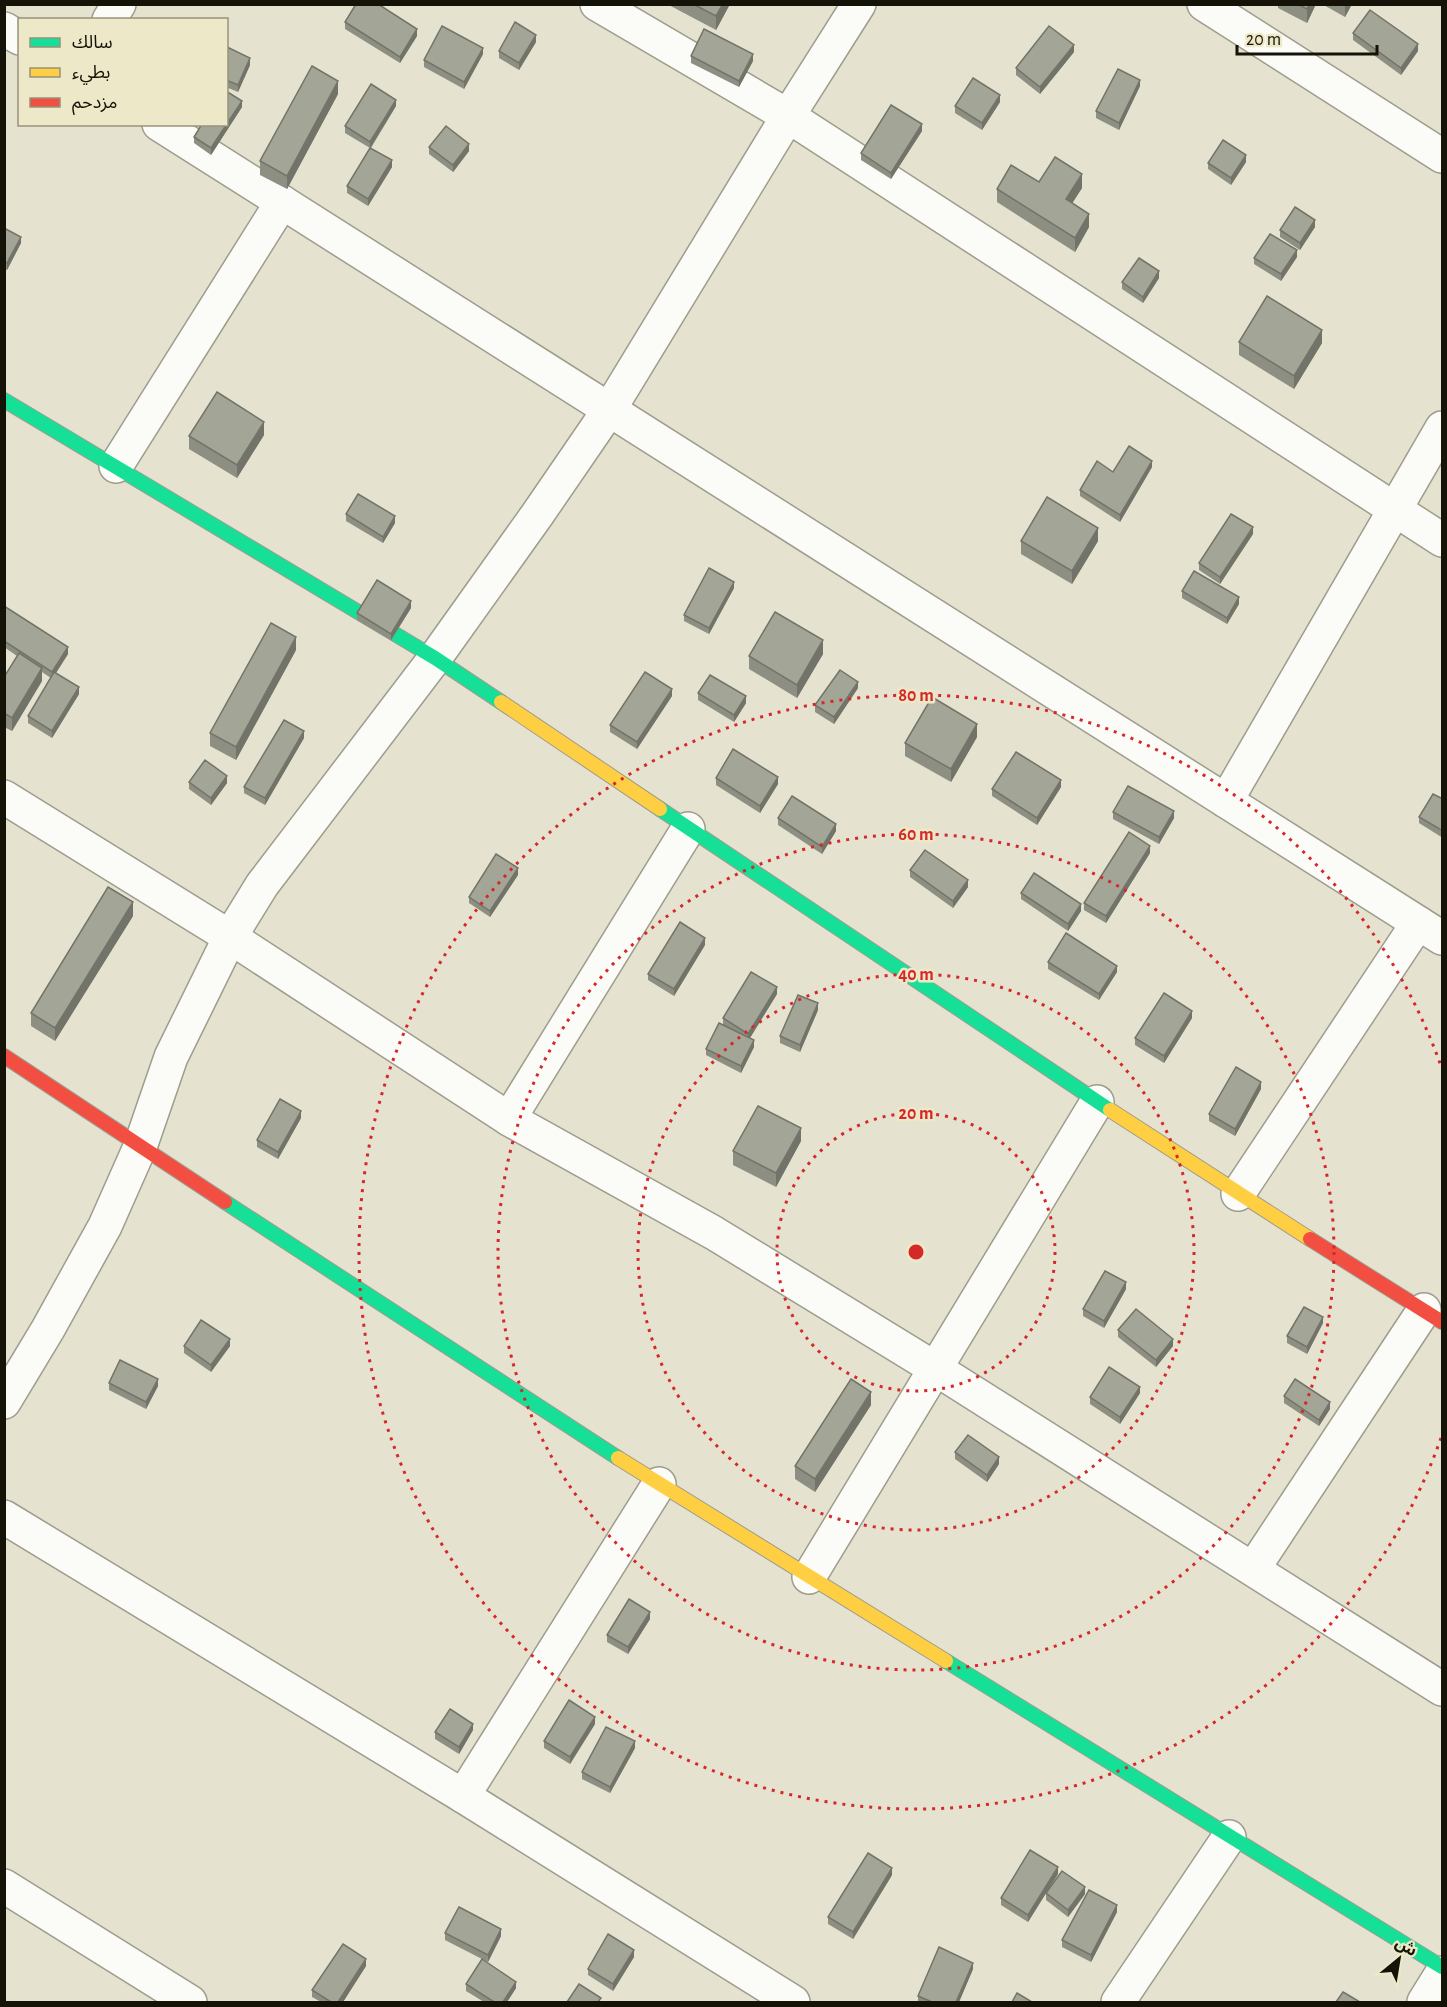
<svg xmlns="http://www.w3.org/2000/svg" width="1447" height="2007" font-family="'Alegreya Sans','Noto Sans Arabic',sans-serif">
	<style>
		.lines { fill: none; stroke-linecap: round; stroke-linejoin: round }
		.street-casing { stroke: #9e9c8d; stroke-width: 36 }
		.fast-casing { stroke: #9e9c8d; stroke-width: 16 }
		.slow-casing { stroke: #9e9c8d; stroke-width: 16 }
		.jam-casing { stroke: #9e9c8d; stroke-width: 16 }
		.street { stroke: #fbfbf8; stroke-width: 33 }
		.fast { stroke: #16e098; stroke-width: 14 }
		.slow { stroke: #ffcf43; stroke-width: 14 }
		.jam { stroke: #f24e42; stroke-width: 14 }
		.wall { fill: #8c8f81 }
		.shaded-wall { fill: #727469 }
		.building { fill: #a3a696; stroke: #727469; stroke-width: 1.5 }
		.ring { fill: none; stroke: #d62828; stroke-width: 3; stroke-dasharray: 3 6 }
		.centre { fill: #d62828; stroke: #ede8c7; stroke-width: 3 }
		.ring-label { font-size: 18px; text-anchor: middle; font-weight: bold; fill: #d62828; stroke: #ede8c7; stroke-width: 5; stroke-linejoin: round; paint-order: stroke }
	</style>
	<rect width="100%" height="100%" fill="#e5e2cf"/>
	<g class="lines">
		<!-- street casing -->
		<g class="street-casing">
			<g id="street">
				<polyline points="597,4 788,116 1442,540"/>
				<polyline points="1204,4 1442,156"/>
				<polyline points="109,20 119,4"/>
				<polyline points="4,29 20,38"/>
				<polyline points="159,124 1442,938"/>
				<polyline points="116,466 282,202"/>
				<polyline points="4,797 230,937 509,1119 714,1233 936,1369 1442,1689"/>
				<polyline points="1226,801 1442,428"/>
				<polyline points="509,1119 688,829"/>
				<polyline points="1238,1194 1418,923"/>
				<polyline points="4,1402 48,1329 105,1226 140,1147 171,1057 230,937 262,885 435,658 537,515 609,410 788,116 859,4"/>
				<polyline points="4,1517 463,1796 793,2002"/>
				<polyline points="1253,1569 1424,1310"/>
				<polyline points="809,1577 1097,1102"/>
				<polyline points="463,1796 659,1484"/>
				<polyline points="4,1886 190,2002"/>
				<polyline points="1118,2002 1229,1837"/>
				<polyline points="1424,2002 1442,1973"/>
			</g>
		</g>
		<!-- fast casing -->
		<g class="fast-casing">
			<g id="fast">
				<polyline points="4,400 435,658 501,702"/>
				<polyline points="660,809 1110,1110"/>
				<polyline points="225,1202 618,1458"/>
				<polyline points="946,1661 1442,1967"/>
			</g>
		</g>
		<!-- slow casing -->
		<g class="slow-casing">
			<g id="slow">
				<polyline points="501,702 660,809"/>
				<polyline points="1110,1110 1310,1239"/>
				<polyline points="618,1458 946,1661"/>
			</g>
		</g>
		<!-- jam casing -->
		<g class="jam-casing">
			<g id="jam">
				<polyline points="4,1056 225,1202"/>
				<polyline points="1310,1239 1442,1322"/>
			</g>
		</g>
		<!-- street -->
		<use href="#street" class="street"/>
		<!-- fast -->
		<use href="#fast" class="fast"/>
		<!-- slow -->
		<use href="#slow" class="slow"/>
		<!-- jam -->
		<use href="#jam" class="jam"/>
	</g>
	<!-- wall -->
	<g class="wall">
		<polygon points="667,4 730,4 716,30"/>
		<polygon points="1278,4 1316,4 1307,23 1278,8"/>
		<polygon points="1322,4 1352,4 1345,17"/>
		<polygon points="345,22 417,36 400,63 345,29"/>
		<polygon points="1353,33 1418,51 1401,75 1353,40"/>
		<polygon points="536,42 519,70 499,58 499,51"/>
		<polygon points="226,49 250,65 238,92 226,87"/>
		<polygon points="1074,52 1040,94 1016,75 1016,68"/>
		<polygon points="483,54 464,89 424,67 424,60"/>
		<polygon points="691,56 753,61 739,87 691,63"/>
		<polygon points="1140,86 1119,130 1096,118 1096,111"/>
		<polygon points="338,94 287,189 260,175 260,161"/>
		<polygon points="1000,102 982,130 955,113 955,106"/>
		<polygon points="396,106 371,148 392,167 368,206 347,193 347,186 370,148 345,133 345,126"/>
		<polygon points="242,107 211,155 194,143 194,137"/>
		<polygon points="922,131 891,179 861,160 861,153"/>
		<polygon points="429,147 469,151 453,172 429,154"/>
		<polygon points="1246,162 1231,185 1208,169 1208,163"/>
		<polygon points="1039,182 1082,188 1072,203 1089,227 1075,252 997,202 997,189"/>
		<polygon points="1315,227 1300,250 1280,237 1280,230"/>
		<polygon points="4,228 21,243 7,270 4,269"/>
		<polygon points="1297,257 1281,281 1254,264 1254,258"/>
		<polygon points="1159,278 1143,303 1122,289 1122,282"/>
		<polygon points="1239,342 1322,343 1294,389 1239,355"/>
		<polygon points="264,435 237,478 189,449 189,436"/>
		<polygon points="1152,467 1120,522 1080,496 1080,490"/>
		<polygon points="346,514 395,523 383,543 346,521"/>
		<polygon points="1253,534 1220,584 1199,570 1199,563"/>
		<polygon points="1021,541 1098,541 1072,584 1021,554"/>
		<polygon points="734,588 709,634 684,621 684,615"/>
		<polygon points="1182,591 1239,604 1227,624 1182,598"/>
		<polygon points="4,606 68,654 56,673 79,694 52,738 28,723 28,716 51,678 42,672 42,681 12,731 4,727 4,674 6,674 17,656 4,647"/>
		<polygon points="411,608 391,640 357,620 357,613"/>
		<polygon points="296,650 236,760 210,746 210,733"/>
		<polygon points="823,654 797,698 749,669 749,656"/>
		<polygon points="858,688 834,724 815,712 815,705"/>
		<polygon points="698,693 746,703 734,722 698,700"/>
		<polygon points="672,696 637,749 610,732 610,725"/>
		<polygon points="977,737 951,782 905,756 905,743"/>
		<polygon points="304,738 265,805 244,793 244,787"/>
		<polygon points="716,778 778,784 760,813 716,785"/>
		<polygon points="189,782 227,783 211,805 189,789"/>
		<polygon points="1061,787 1037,825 992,796 992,789"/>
		<polygon points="1443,799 1443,838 1419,823 1419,817"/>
		<polygon points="1113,812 1174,818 1159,844 1113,819"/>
		<polygon points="778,818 836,831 822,854 778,825"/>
		<polygon points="1150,853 1106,923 1084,910 1084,903"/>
		<polygon points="910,870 968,887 953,908 910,877"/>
		<polygon points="518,875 490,917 469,903 469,897"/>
		<polygon points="1021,893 1081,911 1068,931 1021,899"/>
		<polygon points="133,916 55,1041 31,1026 31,1013"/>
		<polygon points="705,945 674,996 648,980 648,974"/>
		<polygon points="1048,962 1117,972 1099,1000 1048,969"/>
		<polygon points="777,994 750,1038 754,1047 741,1073 706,1055 706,1049 723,1024 723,1018"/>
		<polygon points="818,1010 800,1052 780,1043 780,1036"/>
		<polygon points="1192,1018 1164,1063 1135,1045 1135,1038"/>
		<polygon points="1261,1089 1235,1136 1209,1121 1209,1114"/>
		<polygon points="301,1118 278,1159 257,1147 257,1140"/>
		<polygon points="801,1141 776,1187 733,1165 733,1151"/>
		<polygon points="1126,1289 1104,1328 1083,1316 1083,1309"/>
		<polygon points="1323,1323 1307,1354 1287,1343 1287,1336"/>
		<polygon points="1118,1330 1173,1346 1156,1367 1118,1337"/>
		<polygon points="184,1346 230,1346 211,1372 184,1353"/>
		<polygon points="109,1383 158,1386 146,1409 109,1390"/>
		<polygon points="1140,1393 1120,1424 1090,1404 1090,1397"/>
		<polygon points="1284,1396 1330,1409 1319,1426 1284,1403"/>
		<polygon points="871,1405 815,1492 795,1479 795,1466"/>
		<polygon points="955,1452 999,1464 987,1482 955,1459"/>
		<polygon points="650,1619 628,1654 607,1642 607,1635"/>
		<polygon points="595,1724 570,1764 544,1748 544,1741"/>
		<polygon points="473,1730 459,1754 435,1739 435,1732"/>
		<polygon points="635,1748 610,1793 582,1779 582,1772"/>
		<polygon points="1058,1874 1028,1922 1001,1905 1001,1898"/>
		<polygon points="892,1875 853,1939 828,1924 828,1917"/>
		<polygon points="1046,1893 1085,1894 1068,1917 1046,1900"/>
		<polygon points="1117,1912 1091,1962 1062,1947 1062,1940"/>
		<polygon points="445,1933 501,1936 488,1962 482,1959 516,1988 507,2002 484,2002 466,1991 466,1984 482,1959 445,1940"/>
		<polygon points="634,1957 613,1991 588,1975 588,1969"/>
		<polygon points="366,1966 343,2002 321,2002 312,1997 312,1990"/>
		<polygon points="973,1969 959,2002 918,2002 918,1996"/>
	</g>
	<!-- shaded-wall -->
	<g class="shaded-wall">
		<polygon points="723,4 730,4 716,30 716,16"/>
		<polygon points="1309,4 1316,4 1307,23 1307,9"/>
		<polygon points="1345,4 1352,4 1345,17"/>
		<polygon points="417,29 417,36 400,63 400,57"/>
		<polygon points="536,35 536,42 519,70 519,63"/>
		<polygon points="1418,44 1418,51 1401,75 1401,68"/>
		<polygon points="1074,45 1074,52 1040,94 1040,87"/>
		<polygon points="483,48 483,54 464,89 464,82"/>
		<polygon points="753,54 753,61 739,87 739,81"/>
		<polygon points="250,58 250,65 238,92 238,85"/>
		<polygon points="1140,80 1140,86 1119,130 1119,123"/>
		<polygon points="338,81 338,94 287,189 287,176"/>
		<polygon points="1000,95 1000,102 982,130 982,123"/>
		<polygon points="396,100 396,106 370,148 370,142"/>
		<polygon points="242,101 242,107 211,155 211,148"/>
		<polygon points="922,124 922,131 891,179 891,173"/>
		<polygon points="469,144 469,151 453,172 453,165"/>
		<polygon points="1246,155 1246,162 1231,185 1231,178"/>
		<polygon points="392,160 392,167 368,206 368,199"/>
		<polygon points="1082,174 1082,188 1066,213 1066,199"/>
		<polygon points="1089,214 1089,227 1075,252 1075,238"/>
		<polygon points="1315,220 1315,227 1300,250 1300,243"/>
		<polygon points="21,237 21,243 7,270 7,263"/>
		<polygon points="1297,250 1297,257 1281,281 1281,274"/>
		<polygon points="1159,271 1159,278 1143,303 1143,297"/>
		<polygon points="1322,330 1322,343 1294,389 1294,376"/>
		<polygon points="264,422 264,435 237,478 237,465"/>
		<polygon points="1152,461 1152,467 1120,522 1120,515"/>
		<polygon points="395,516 395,523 383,543 383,537"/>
		<polygon points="1253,527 1253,534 1220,584 1220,577"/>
		<polygon points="1098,528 1098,541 1072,584 1072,571"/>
		<polygon points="734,582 734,588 709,634 709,628"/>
		<polygon points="1239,597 1239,604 1227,624 1227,618"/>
		<polygon points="411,601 411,608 391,640 391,634"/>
		<polygon points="296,637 296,650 236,760 236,747"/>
		<polygon points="823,640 823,654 797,698 797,685"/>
		<polygon points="68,647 68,654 52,679 52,672"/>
		<polygon points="42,668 42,681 12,731 12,718"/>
		<polygon points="858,682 858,688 834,724 834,717"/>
		<polygon points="79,687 79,694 52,738 52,731"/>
		<polygon points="672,689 672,696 637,749 637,742"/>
		<polygon points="746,696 746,703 734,722 734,715"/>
		<polygon points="977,724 977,737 951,782 951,769"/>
		<polygon points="304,731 304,738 265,805 265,798"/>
		<polygon points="227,776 227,783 211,805 211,798"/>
		<polygon points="778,777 778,784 760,813 760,806"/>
		<polygon points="1061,780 1061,787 1037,825 1037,818"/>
		<polygon points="1174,811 1174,818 1159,844 1159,837"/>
		<polygon points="836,824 836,831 822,854 822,847"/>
		<polygon points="1150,846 1150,853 1106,923 1106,916"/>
		<polygon points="518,868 518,875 490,917 490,911"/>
		<polygon points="968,880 968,887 953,908 953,901"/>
		<polygon points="133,902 133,916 55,1041 55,1028"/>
		<polygon points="1081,904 1081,911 1068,931 1068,924"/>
		<polygon points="705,938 705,945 674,996 674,989"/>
		<polygon points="1117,966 1117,972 1099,1000 1099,994"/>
		<polygon points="777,987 777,994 748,1041 748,1034"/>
		<polygon points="818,1003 818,1010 800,1052 800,1045"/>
		<polygon points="1192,1011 1192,1018 1164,1063 1164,1056"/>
		<polygon points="754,1040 754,1047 741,1073 741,1066"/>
		<polygon points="1261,1082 1261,1089 1235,1136 1235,1129"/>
		<polygon points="301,1111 301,1118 278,1159 278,1152"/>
		<polygon points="801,1128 801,1141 776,1187 776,1173"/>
		<polygon points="1126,1282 1126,1289 1104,1328 1104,1321"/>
		<polygon points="1323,1317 1323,1323 1307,1354 1307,1347"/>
		<polygon points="230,1339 230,1346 211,1372 211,1365"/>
		<polygon points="1173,1339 1173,1346 1156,1367 1156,1360"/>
		<polygon points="158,1379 158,1386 146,1409 146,1402"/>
		<polygon points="1140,1387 1140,1393 1120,1424 1120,1417"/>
		<polygon points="871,1392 871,1405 815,1492 815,1479"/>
		<polygon points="1330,1402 1330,1409 1319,1426 1319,1420"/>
		<polygon points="999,1457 999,1464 987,1482 987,1475"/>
		<polygon points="650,1612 650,1619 628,1654 628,1647"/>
		<polygon points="595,1717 595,1724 570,1764 570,1757"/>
		<polygon points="473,1724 473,1730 459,1754 459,1747"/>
		<polygon points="635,1741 635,1748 610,1793 610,1787"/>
		<polygon points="1058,1867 1058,1874 1028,1922 1028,1915"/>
		<polygon points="892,1868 892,1875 853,1939 853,1932"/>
		<polygon points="1085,1887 1085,1894 1068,1917 1068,1910"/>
		<polygon points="1117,1905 1117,1912 1091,1962 1091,1955"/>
		<polygon points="501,1929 501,1936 488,1962 488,1955"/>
		<polygon points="634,1950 634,1957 613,1991 613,1984"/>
		<polygon points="366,1959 366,1966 343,2002 338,2002"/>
		<polygon points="973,1963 973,1969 959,2002 956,2002"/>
		<polygon points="516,1982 516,1988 507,2002 503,2002"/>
	</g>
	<!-- building -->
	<g class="building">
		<polygon points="356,4 378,4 417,29 400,57 345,22"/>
		<polygon points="693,4 723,4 716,16"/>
		<polygon points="1297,4 1309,4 1307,9"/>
		<polygon points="1370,10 1418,44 1401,68 1353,33"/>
		<polygon points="515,22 536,35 519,63 499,51"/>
		<polygon points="442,26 483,48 464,82 424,60"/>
		<polygon points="1049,26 1074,45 1040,87 1016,68"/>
		<polygon points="704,29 753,54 739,81 691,56"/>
		<polygon points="227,47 250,58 238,85 226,80 226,49"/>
		<polygon points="312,66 338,81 287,176 260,161"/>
		<polygon points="1118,69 1140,80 1119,123 1096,111"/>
		<polygon points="973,78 1000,95 982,123 955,106"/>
		<polygon points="371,84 396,100 370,142 345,126"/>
		<polygon points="226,91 242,101 211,148 194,137 202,124 226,124"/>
		<polygon points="891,105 922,124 891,173 861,153"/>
		<polygon points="446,126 469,144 453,165 429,147"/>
		<polygon points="1223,140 1246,155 1231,178 1208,163"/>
		<polygon points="370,148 392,160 368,199 347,186"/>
		<polygon points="1055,157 1082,174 1066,199 1089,214 1075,238 997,189 1011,165 1039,182"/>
		<polygon points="1295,207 1315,220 1300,243 1280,230"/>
		<polygon points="4,228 21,237 7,263 4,262"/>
		<polygon points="1270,234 1297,250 1281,274 1254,258"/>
		<polygon points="1139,258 1159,271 1143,297 1122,282"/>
		<polygon points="1267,296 1322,330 1294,376 1239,342"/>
		<polygon points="217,392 264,422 237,465 189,436"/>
		<polygon points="1129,446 1152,461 1120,515 1080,490 1097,461 1113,472"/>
		<polygon points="358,494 395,516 383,537 346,514"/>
		<polygon points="1047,497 1098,528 1072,571 1021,541"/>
		<polygon points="1231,514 1253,527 1220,577 1199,563"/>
		<polygon points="709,568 734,582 709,628 684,615"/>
		<polygon points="1194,571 1239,597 1227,618 1182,591"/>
		<polygon points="377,580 411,601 391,634 357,613"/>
		<polygon points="4,606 68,647 52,672 4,641"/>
		<polygon points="775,612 823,640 797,685 749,656"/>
		<polygon points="271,623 296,637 236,747 210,733"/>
		<polygon points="19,653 42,668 12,718 4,713 4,674 6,674"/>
		<polygon points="840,670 858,682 834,717 815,705"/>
		<polygon points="54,672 79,687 52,731 28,716"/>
		<polygon points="645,672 672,689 637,742 610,725"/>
		<polygon points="710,675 746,696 734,715 698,693"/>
		<polygon points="932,697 977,724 951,769 905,743"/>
		<polygon points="284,720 304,731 265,798 244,787"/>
		<polygon points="733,749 778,777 760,806 716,778"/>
		<polygon points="1016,752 1061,780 1037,818 992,789"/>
		<polygon points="205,760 227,776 211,798 189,782"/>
		<polygon points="1128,786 1174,811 1159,837 1113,812"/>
		<polygon points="1433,794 1443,799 1443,831 1419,817"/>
		<polygon points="792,796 836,824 822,847 778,818"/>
		<polygon points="1129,832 1150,846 1106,916 1084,903"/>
		<polygon points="925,850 968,880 953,901 910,870"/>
		<polygon points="496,854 518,868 490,911 469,897"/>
		<polygon points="1034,873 1081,904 1068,924 1021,893"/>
		<polygon points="108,887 133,902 55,1028 31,1013"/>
		<polygon points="680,922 705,938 674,989 648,974"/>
		<polygon points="1066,933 1117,966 1099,994 1048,962"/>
		<polygon points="751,972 777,987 748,1034 723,1018"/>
		<polygon points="1164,993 1192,1011 1164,1056 1135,1038"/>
		<polygon points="798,995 818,1003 800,1045 780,1036"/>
		<polygon points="719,1023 754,1040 741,1066 706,1049"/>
		<polygon points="1236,1067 1261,1082 1235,1129 1209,1114"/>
		<polygon points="280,1099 301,1111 278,1152 257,1140"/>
		<polygon points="758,1106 801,1128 776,1173 733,1151"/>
		<polygon points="1105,1271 1126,1282 1104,1321 1083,1309"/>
		<polygon points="1304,1307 1323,1317 1307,1347 1287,1336"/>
		<polygon points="1136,1309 1173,1339 1156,1360 1118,1330"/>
		<polygon points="201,1320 230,1339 211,1365 184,1346"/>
		<polygon points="120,1360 158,1379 146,1402 109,1383"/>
		<polygon points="1109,1367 1140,1387 1120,1417 1090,1397"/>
		<polygon points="851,1379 871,1392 815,1479 795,1466"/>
		<polygon points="1295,1379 1330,1402 1319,1420 1284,1396"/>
		<polygon points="968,1435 999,1457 987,1475 955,1452"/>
		<polygon points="629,1599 650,1612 628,1647 607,1635"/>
		<polygon points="569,1700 595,1717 570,1757 544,1741"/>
		<polygon points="450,1709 473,1724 459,1747 435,1732"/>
		<polygon points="606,1727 635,1741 610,1787 582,1772"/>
		<polygon points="1030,1850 1058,1867 1028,1915 1001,1898"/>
		<polygon points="868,1853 892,1868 853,1932 828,1917"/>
		<polygon points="1062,1871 1085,1887 1068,1910 1046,1893"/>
		<polygon points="1089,1890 1117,1905 1091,1955 1062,1940"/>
		<polygon points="459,1907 501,1929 488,1955 445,1933"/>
		<polygon points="608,1934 634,1950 613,1984 588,1969"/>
		<polygon points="343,1944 366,1959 338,2002 331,2002 312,1990"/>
		<polygon points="939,1947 973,1963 956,2002 932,2002 918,1996"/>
		<polygon points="482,1959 516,1982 503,2002 494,2002 466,1984"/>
		<polygon points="579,1984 601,1998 598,2002 567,2002"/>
		<polygon points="1343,1992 1360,2002 1336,2002"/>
		<polygon points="1017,1993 1032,2002 1012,2002"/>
	</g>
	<!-- distance rings -->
	<g class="ring">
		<circle cx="916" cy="1252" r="139"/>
		<circle cx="916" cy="1252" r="278"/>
		<circle cx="916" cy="1252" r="418"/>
		<path d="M1441 1438A557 557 0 1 1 1441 1066"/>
	</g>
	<circle cx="916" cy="1252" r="9" class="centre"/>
	<g class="ring-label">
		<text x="916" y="701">80 m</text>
		<text x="916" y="840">60 m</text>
		<text x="916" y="980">40 m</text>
		<text x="916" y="1119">20 m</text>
	</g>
	<!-- border -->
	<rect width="1447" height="2007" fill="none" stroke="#151308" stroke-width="12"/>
	<!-- legend -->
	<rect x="18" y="18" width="210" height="108" fill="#ede8c7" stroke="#97937b" stroke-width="1.5"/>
	<rect x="30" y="38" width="30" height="9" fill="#16e098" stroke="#97937b" stroke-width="1.5"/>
	<text x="72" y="48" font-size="18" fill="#151308">سالك</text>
	<rect x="30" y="68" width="30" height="9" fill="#ffcf43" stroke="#97937b" stroke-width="1.5"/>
	<text x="72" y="78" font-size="18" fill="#151308">بطيء</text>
	<rect x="30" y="98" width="30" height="9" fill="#f24e42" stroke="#97937b" stroke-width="1.5"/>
	<text x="72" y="108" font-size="18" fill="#151308">مزدحم</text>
	<!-- north arrow -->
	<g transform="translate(1399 1959) rotate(30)" stroke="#ede8c7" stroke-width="4.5" paint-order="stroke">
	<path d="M0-4.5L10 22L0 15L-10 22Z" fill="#151308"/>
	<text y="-9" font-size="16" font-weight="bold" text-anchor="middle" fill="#151308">ش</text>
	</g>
	<!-- scale -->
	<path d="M1237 45v9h140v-9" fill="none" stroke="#151308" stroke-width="3"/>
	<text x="1246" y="45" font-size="18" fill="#151308" stroke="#ede8c7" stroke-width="4.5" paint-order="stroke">20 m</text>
</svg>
